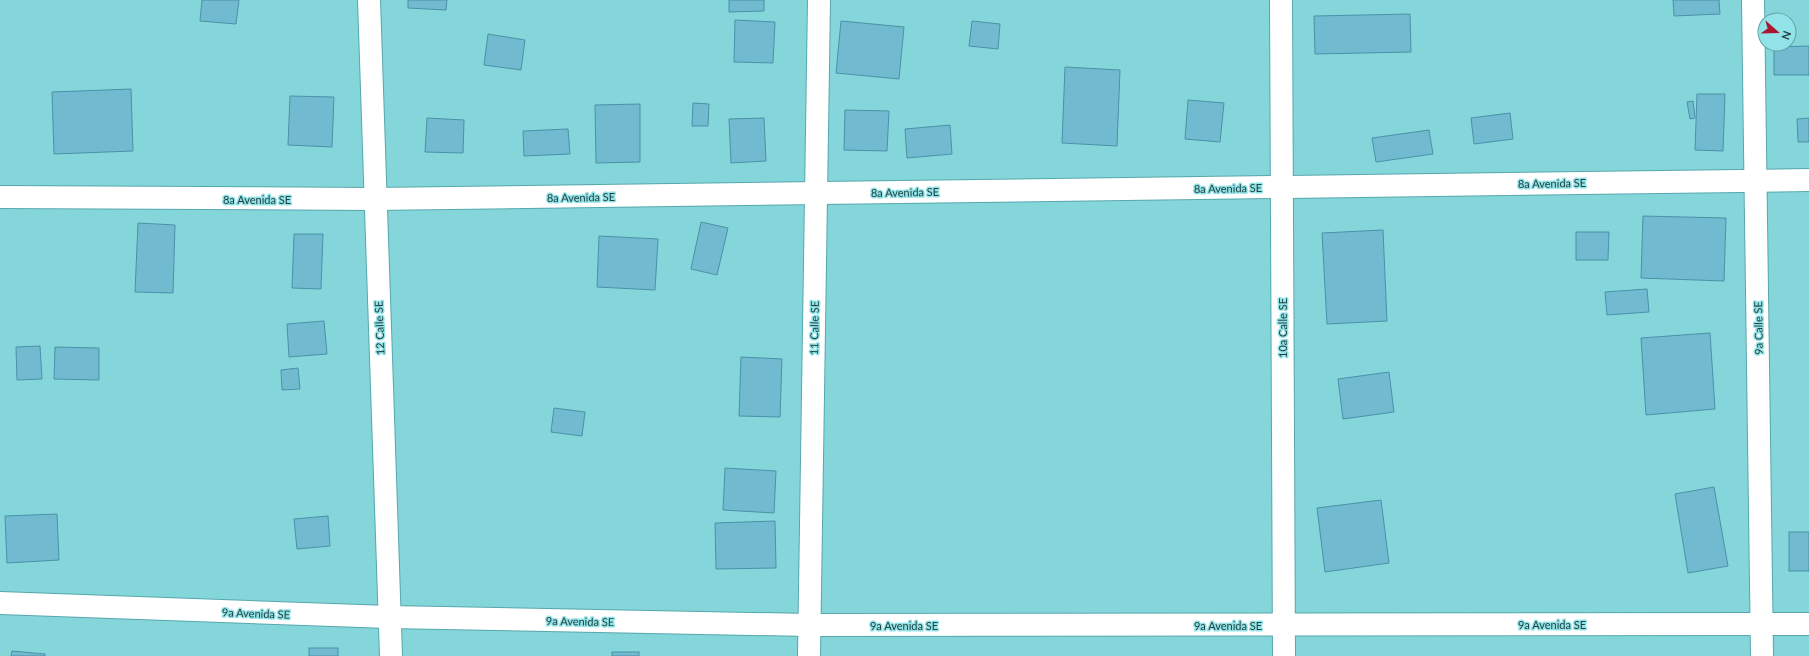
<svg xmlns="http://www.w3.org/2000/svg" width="1809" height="656" font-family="Lato,sans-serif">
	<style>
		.building { fill: #71bad0; stroke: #4992a8 }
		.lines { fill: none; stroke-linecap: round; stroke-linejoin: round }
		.minor-casing { stroke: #56a8ac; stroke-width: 24 }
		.minor { stroke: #fff; stroke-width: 22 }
		.labels { text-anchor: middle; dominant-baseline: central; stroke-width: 3; stroke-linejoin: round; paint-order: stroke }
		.street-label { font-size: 11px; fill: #214345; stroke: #92e3e7 }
	</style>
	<rect width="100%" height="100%" fill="#85d6da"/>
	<!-- building -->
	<g class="building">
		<polygon points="202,0 239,0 236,24 200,21"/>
		<polygon points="408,0 447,0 446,10 408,8"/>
		<polygon points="729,0 764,0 764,11 729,12"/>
		<polygon points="1673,0 1719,0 1720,14 1674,16"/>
		<polygon points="1410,14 1411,52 1315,54 1314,16"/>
		<polygon points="735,20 775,22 773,63 734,62"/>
		<polygon points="841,21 904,27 899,79 836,73"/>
		<polygon points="972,21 1000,24 998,49 969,46"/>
		<polygon points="488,34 525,40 521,70 484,65"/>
		<polygon points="1809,46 1809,75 1774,75 1774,47"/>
		<polygon points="1065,67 1120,70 1117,146 1062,143"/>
		<polygon points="131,89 133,151 54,154 52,92"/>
		<polygon points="1697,94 1725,94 1723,151 1695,150"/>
		<polygon points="290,96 334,97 332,147 288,145"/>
		<polygon points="1188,100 1224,103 1220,142 1185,139"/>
		<polygon points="1693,101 1695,118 1690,119 1687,102"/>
		<polygon points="693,103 709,104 708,126 692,126"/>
		<polygon points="640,104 640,162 596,163 595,105"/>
		<polygon points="845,110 889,111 887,151 844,150"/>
		<polygon points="1510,113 1513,139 1474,144 1471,118"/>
		<polygon points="427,118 464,120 463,153 425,152"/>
		<polygon points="764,118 766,161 731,163 729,119"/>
		<polygon points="1809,118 1809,142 1798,142 1797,119"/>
		<polygon points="950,125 952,154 907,158 905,129"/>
		<polygon points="568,129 570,154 524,156 523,131"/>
		<polygon points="1429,130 1433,154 1376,162 1372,138"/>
		<polygon points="1643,216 1726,218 1724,281 1641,278"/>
		<polygon points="701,222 728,228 717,275 691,269"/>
		<polygon points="138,223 175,225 173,293 135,292"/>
		<polygon points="1383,230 1387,321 1327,324 1322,233"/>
		<polygon points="1576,232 1609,232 1608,260 1576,260"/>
		<polygon points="294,234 323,234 321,289 292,288"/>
		<polygon points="599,236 658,239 655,290 597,287"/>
		<polygon points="1647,289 1649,312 1607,315 1605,292"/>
		<polygon points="324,321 327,354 289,357 287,324"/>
		<polygon points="1710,333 1715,409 1646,415 1641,338"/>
		<polygon points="40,346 42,379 17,380 16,347"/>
		<polygon points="55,347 99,348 99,380 54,379"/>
		<polygon points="741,357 782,359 780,417 739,416"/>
		<polygon points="298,368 300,389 282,390 281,370"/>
		<polygon points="1389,372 1394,412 1343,419 1338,379"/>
		<polygon points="554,408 585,412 582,436 551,432"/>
		<polygon points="725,468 776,471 774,513 723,510"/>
		<polygon points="1714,487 1728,566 1688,573 1675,494"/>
		<polygon points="1381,500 1389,563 1325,572 1317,508"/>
		<polygon points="57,514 59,560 7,563 5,516"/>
		<polygon points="328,516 330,546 297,549 294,519"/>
		<polygon points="775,521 776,568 716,569 715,523"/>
		<rect x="1789" y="532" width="20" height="39"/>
		<rect x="309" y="648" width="29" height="8"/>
		<polygon points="12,651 45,654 45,656 11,656"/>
		<rect x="612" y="652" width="27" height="4"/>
	</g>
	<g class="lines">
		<!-- minor casing -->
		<g class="minor-casing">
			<g id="minor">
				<polyline points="369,0 391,656"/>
				<polyline points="1281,0 1284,656"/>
				<polyline points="1753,0 1762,656"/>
				<polyline points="0,197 374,199 1809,180"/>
				<polyline points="0,603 389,617 809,625 1809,624"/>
				<polyline points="809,656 819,0"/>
			</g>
		</g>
		<!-- minor -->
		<use href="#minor" class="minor"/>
	</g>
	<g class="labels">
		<!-- street labels -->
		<g class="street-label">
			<text transform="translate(1552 183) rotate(-1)">8a Avenida SE</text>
			<text transform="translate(1228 188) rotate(-1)">8a Avenida SE</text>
			<text transform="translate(905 192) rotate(-1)">8a Avenida SE</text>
			<text transform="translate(581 197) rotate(-1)">8a Avenida SE</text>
			<text x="257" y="199">8a Avenida SE</text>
			<text transform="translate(379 328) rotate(-92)">12 Calle SE</text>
			<text transform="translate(814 328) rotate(-89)">11 Calle SE</text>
			<text transform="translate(1282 328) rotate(-90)">10a Calle SE</text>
			<text transform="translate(1758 328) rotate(-91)">9a Calle SE</text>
			<text transform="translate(256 613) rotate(2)">9a Avenida SE</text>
			<text transform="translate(580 621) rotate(1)">9a Avenida SE</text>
			<text x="1552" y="624">9a Avenida SE</text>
			<text x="904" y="625">9a Avenida SE</text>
			<text x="1228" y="625">9a Avenida SE</text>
		</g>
	</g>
	<!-- north arrow -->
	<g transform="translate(1777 32) rotate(110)"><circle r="19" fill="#92e3e7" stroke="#65a3a6"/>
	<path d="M0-3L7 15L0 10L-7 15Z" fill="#ac1630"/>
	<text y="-6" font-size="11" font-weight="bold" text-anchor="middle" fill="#214345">N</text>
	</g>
</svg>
